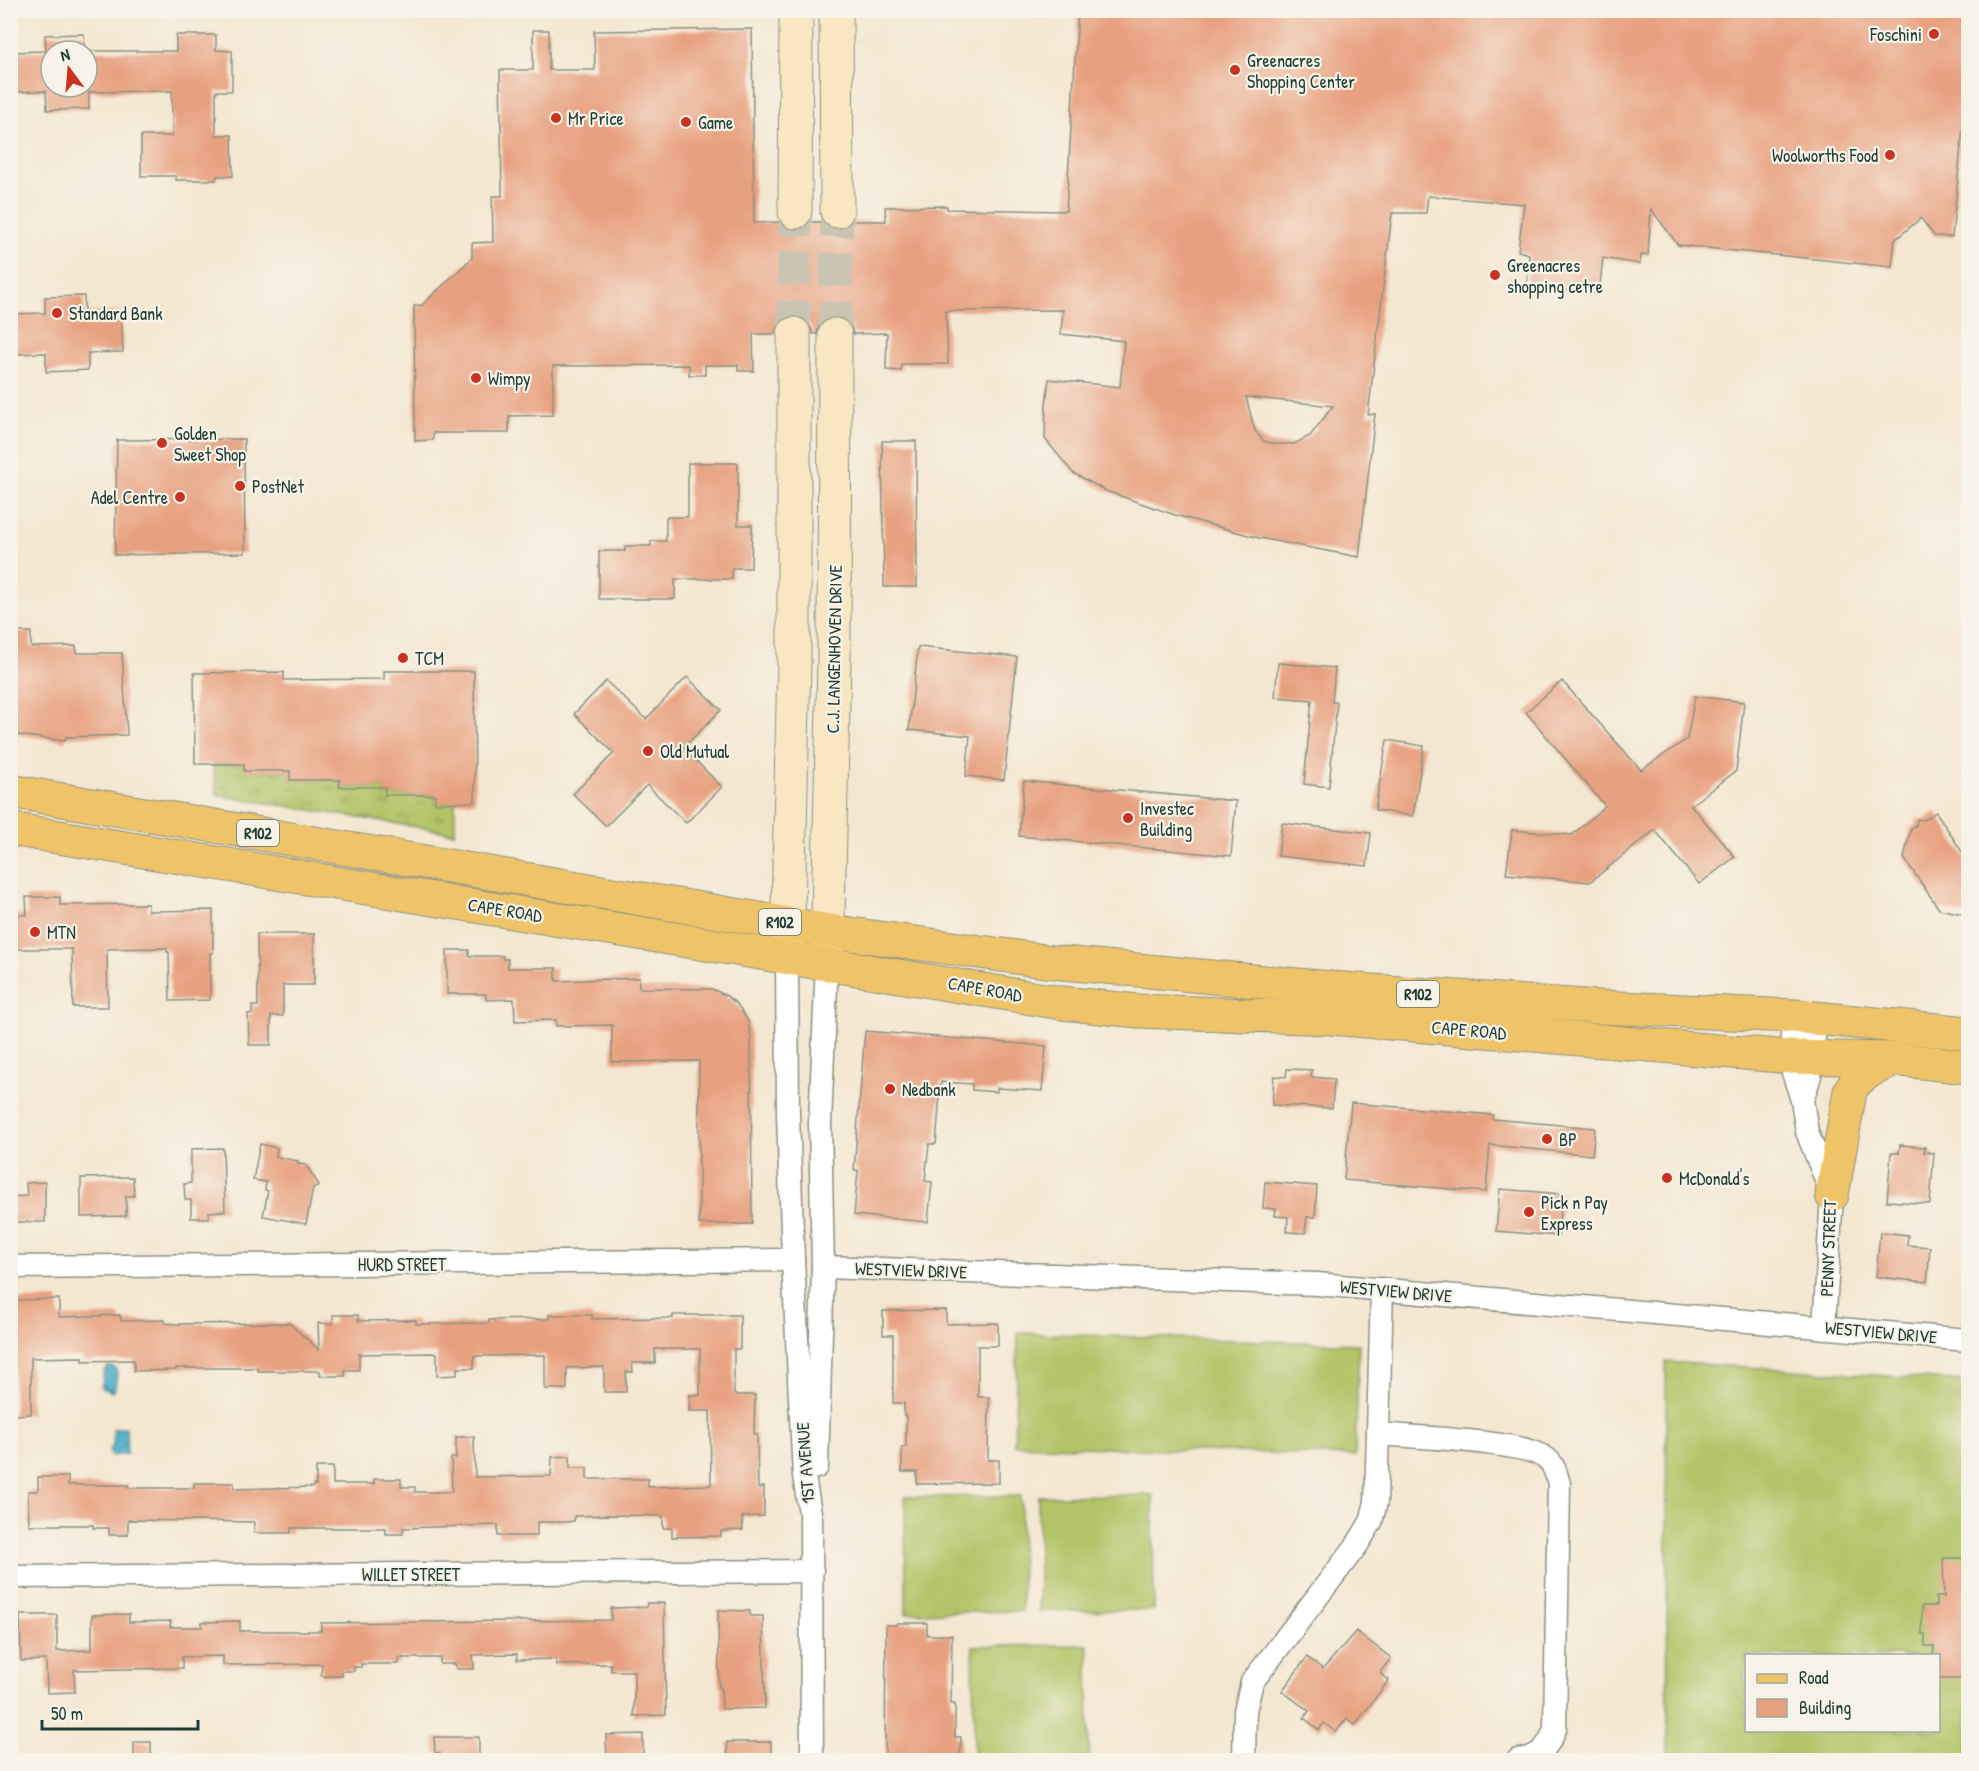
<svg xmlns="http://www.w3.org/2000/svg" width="1979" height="1771" font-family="'Patrick Hand',sans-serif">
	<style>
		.grass { fill: url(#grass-tufts); stroke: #69804e; stroke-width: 1.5 }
		.pitch { fill: #b3c467; stroke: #69804e; stroke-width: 1.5; fill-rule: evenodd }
		.water { fill: url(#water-waves); stroke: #35767f; stroke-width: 1.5 }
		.building { fill: #e8a180; fill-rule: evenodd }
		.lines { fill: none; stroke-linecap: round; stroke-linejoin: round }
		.secondary-tunnel { stroke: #c9c5b2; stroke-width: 33; stroke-dasharray: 33 16; stroke-linecap: butt }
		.minor-casing { stroke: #8a9282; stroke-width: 25 }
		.secondary-casing { stroke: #8a9282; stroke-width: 35 }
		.primary-casing { stroke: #8a9282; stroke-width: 35 }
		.minor { stroke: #fff; stroke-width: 22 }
		.secondary { stroke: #f9e7c3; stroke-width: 33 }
		.primary { stroke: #efc469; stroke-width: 33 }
		.poi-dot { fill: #c8321e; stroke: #f7f3e8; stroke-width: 2 }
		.labels { text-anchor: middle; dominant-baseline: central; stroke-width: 4.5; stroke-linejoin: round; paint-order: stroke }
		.shield { fill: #f7f3e8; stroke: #60746a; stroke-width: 1.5 }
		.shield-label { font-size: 16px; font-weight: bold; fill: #1f3d34 }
		.poi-label { font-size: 18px; fill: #1f3d34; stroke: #f7f3e8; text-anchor: start }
		.street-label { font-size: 18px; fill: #1f3d34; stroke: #f7f3e8 }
	</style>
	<defs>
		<pattern id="grass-tufts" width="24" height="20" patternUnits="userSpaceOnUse" patternTransform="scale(1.5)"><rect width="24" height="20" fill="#b3c467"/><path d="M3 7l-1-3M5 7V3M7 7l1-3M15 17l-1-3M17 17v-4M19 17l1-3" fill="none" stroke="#91a056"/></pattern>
		<pattern id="water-waves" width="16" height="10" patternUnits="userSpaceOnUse" patternTransform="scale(1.5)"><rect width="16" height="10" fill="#4bafca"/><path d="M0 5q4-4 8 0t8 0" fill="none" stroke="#3e90a5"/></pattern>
	</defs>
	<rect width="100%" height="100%" fill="#f7f3e8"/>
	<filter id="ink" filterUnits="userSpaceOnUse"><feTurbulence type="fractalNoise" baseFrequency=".0167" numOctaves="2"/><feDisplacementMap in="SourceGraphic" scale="12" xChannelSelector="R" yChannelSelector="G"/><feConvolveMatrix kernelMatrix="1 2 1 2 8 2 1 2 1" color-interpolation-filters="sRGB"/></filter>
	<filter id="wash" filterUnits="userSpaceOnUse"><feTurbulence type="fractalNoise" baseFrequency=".008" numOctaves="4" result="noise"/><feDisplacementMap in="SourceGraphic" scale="24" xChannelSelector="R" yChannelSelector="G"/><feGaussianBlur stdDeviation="1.35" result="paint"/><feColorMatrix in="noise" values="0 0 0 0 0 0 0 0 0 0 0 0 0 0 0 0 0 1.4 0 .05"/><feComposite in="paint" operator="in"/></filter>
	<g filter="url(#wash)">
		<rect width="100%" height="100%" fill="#f4e7d1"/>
		<!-- grass -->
		<polygon class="grass" points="244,764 245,771 290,771 290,780 340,780 340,787 385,787 385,795 435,795 435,803 455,802 455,833 217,795 213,765"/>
		<!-- pitch -->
		<g class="pitch">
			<polygon points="1018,1333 1359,1344 1355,1456 1014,1445"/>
			<path d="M 1666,1362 L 1968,1381 L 1968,1760 L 1668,1760 ZM 1746,1656 L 1938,1656 L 1938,1730 L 1746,1730 Z"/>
			<polygon points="1153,1495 1154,1610 1039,1611 1038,1496"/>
			<polygon points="1021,1496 1022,1611 906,1613 905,1497"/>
			<polygon points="1088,1645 1089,1760 974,1760 973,1646"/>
		</g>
		<!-- water -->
		<g class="water">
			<path d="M 110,1366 L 116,1369 L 117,1373 L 115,1389 L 112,1392 L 106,1389 L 102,1389 L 101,1387 C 105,1379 100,1371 110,1366 Z"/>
			<polygon points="126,1427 127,1454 111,1456 109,1450 113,1446 113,1429"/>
		</g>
		<g id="blocks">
			<!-- building -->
			<g class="building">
				<path d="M 1078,10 L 1968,10 L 1968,128 L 1963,127 L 1952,237 L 1934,236 L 1921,218 L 1895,240 L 1892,267 L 1678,245 L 1651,209 L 1648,255 L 1641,255 L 1640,264 L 1603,258 L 1599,293 L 1527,287 L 1529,254 L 1518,251 L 1524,204 L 1428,196 L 1426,213 L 1392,213 L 1368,415 L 1375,414 L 1359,557 L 1259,538 L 1175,515 L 1106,491 L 1073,473 L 1045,439 L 1046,404 L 1049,379 L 1120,387 L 1124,341 L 1061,334 L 1063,310 L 946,311 L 948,364 L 902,364 L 901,371 L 886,370 L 887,333 L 853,334 L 851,325 L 845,319 L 834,316 L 825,319 L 819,325 L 817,334 L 813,334 L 810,325 L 804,318 L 793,315 L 784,318 L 778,324 L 775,334 L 753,334 L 754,371 L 738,371 L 738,365 L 705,365 L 705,375 L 689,375 L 689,365 L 553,366 L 553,415 L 509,416 L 509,433 L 433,433 L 433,440 L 415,441 L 414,306 L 422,305 L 472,258 L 472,243 L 493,242 L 492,196 L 502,196 L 500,70 L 533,70 L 533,30 L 549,30 L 549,70 L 595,70 L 594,31 L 752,29 L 754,223 L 780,222 L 786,228 L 795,231 L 804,229 L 811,222 L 822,222 L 828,228 L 838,230 L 846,227 L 852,221 L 886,221 L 885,207 L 947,206 L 947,209 L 1066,211 ZM 1246,397 L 1333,406 L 1310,436 L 1294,444 L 1275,444 L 1264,441 L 1255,431 Z"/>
				<polygon points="84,34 85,51 51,51 51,87 87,87 87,51 176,51 176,35 216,35 216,50 232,51 232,91 216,91 216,135 232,135 233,176 217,176 216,180 176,180 176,176 141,176 141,136 172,136 172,91 89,92 89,109 47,110 46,91 12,92 11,52 46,51 45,35"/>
				<polygon points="84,296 84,313 121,312 123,352 88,353 88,370 46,372 46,353 12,354 11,314 45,313 45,297"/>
				<polygon points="244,439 245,553 115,555 117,440"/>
				<polygon points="882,441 916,441 917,587 884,587"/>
				<polygon points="688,463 738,463 738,525 752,525 751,568 732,568 732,579 675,579 675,599 599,599 599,551 625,551 625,546 651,546 651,541 666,541 666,517 688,517"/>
				<polygon points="10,632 31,632 31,647 76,646 77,653 122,653 127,735 66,737 65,741 10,734"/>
				<polygon points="918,647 1017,657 1004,780 966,776 970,736 909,730"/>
				<polygon points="1278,663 1335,668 1332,702 1337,702 1329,787 1304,784 1312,700 1275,697"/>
				<polygon points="384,671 474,671 475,802 435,803 435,795 385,795 385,787 339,787 340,780 290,780 290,771 244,771 244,764 195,764 194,673 284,672 284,680 384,679"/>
				<polygon points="687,677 721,710 683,748 722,787 686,823 647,785 606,826 573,794 614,753 574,714 606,681 646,719"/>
				<polygon points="1562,681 1641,770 1687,739 1695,696 1744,702 1736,771 1691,805 1735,857 1699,884 1655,830 1590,882 1506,874 1512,830 1572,835 1605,806 1526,712"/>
				<polygon points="1387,740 1424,746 1413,816 1375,810"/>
				<polygon points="1024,781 1236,801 1231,856 1019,836"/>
				<polygon points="1936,812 1968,861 1968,915 1939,909 1904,858 1911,828 1916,825 1917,819 1924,820"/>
				<polygon points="1282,823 1371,833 1367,866 1278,856"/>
				<polygon points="26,897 60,897 60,905 148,904 148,911 213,910 213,953 210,953 210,1000 170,1001 169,952 167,952 167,948 107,949 108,1007 73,1007 72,949 10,949 10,914 27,915"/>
				<polygon points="257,934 314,934 314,985 283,985 283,1016 271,1016 271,1045 249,1045 248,1014 252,1014 252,1006 258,1006"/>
				<polygon points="447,950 469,950 469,956 503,956 503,959 508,959 508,968 556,968 556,981 639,978 639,988 712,989 727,996 737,1004 748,1021 751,1038 752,1224 699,1224 699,1061 612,1062 612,1025 556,1026 556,1020 515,1021 514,999 486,1000 486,994 447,994"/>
				<polygon points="865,1031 1046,1046 1042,1091 997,1088 997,1092 972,1090 972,1084 941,1082 936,1144 929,1144 925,1181 932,1182 928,1222 854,1215 858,1170 854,1170"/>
				<polygon points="1287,1069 1312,1070 1311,1077 1334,1079 1332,1108 1272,1105 1274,1076 1286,1077"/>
				<polygon points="1351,1103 1493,1115 1492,1119 1595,1128 1592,1155 1490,1145 1486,1192 1344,1180"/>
				<polygon points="260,1144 277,1148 276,1157 298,1161 298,1164 306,1165 319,1185 313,1188 306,1224 263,1216 268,1191 265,1190 266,1182 253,1180"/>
				<polygon points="1900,1145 1925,1147 1924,1152 1934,1153 1930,1204 1887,1201 1891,1153 1899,1153"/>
				<polygon points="223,1148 225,1211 209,1212 209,1218 191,1218 191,1200 185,1200 184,1184 191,1183 191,1149"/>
				<polygon points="133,1177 134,1196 126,1196 126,1216 81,1217 81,1178"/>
				<polygon points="45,1182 45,1222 10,1222 10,1197 27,1196 26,1183"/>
				<polygon points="1265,1182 1317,1186 1315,1217 1307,1217 1305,1233 1287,1232 1288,1217 1275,1216 1276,1209 1263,1208"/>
				<polygon points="1500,1189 1562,1194 1558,1236 1496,1231"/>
				<polygon points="1880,1232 1908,1235 1907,1245 1930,1247 1927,1282 1876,1277"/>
				<polygon points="59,1299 59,1317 120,1315 121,1321 165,1320 165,1323 176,1324 289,1323 319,1350 318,1323 333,1324 333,1315 358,1315 358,1321 416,1320 416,1324 489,1323 489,1320 549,1319 549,1315 592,1315 592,1319 673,1318 673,1315 740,1315 740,1349 734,1349 734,1395 755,1395 754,1434 757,1434 758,1488 764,1487 764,1516 742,1517 743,1530 721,1531 721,1536 672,1537 672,1528 663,1528 663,1516 609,1515 574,1516 574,1521 565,1522 537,1522 537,1536 498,1536 498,1525 403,1528 403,1534 386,1534 386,1528 291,1528 291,1533 254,1533 254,1522 128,1520 128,1535 109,1535 109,1528 93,1528 93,1525 29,1525 28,1491 38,1491 38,1477 68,1477 68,1485 128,1485 128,1488 194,1488 194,1483 234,1483 234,1489 313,1487 313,1485 316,1485 316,1467 333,1467 333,1484 374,1484 374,1479 401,1479 401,1487 415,1487 415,1492 452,1492 451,1458 456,1458 456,1437 474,1437 475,1477 551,1476 552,1457 570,1456 570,1468 587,1468 587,1479 648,1479 648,1487 711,1485 710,1411 689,1411 690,1395 700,1395 700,1349 655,1349 655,1363 632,1363 633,1372 626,1372 626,1392 604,1392 604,1367 567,1368 567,1389 545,1389 545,1355 474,1356 474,1368 457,1368 457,1375 437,1376 437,1353 359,1354 359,1370 345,1370 345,1376 320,1376 320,1371 258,1371 258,1368 176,1368 176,1370 134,1371 134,1360 83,1361 83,1357 31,1358 31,1414 14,1415 13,1300"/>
				<polygon points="946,1310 946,1324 998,1323 998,1346 978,1346 978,1397 989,1397 988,1460 999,1460 999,1483 917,1484 917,1472 902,1472 902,1447 906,1447 906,1416 904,1415 904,1403 893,1403 893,1335 883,1335 883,1311"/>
				<polygon points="1943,1558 1968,1558 1968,1679 1938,1679 1938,1656 1933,1656 1934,1646 1925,1646 1925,1634 1922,1634 1922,1606 1936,1606 1936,1597 1944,1597"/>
				<polygon points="647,1603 664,1603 666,1715 634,1716 634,1671 611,1671 611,1664 556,1665 556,1659 517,1660 517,1654 473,1655 474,1669 456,1669 455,1664 440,1664 440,1658 399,1658 399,1664 361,1664 361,1667 354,1667 354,1671 342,1671 342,1676 321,1676 322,1664 223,1665 223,1656 182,1657 182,1668 74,1670 75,1692 47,1693 46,1660 21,1661 20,1615 57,1615 57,1651 92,1650 92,1615 129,1614 129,1622 171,1621 170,1627 202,1627 202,1622 240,1621 240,1631 321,1631 321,1623 611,1620 611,1608 647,1607"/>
				<polygon points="718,1610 750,1611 750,1616 763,1616 765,1708 722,1709 721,1687 719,1687"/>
				<polygon points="897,1623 927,1623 927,1635 952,1635 951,1704 955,1704 955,1737 961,1737 960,1761 885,1761 886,1625 897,1625"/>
				<polygon points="1356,1631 1391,1658 1381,1671 1381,1674 1389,1680 1355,1725 1347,1718 1336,1732 1324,1723 1319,1730 1304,1718 1309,1711 1282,1691 1307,1657 1323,1669"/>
				<polygon points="643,1734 643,1761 607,1761 606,1735"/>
				<polygon points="434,1737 479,1737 479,1761 440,1761 440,1753 435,1753"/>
				<rect x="134" y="1742" width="17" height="19"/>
				<polygon points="727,1742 771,1742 771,1761 728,1761"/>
			</g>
		</g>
	</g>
	<g filter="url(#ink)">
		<use href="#blocks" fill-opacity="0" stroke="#8a9282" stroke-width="1.5"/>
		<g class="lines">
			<!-- secondary-tunnel -->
			<g class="secondary-tunnel">
				<polyline points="794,334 795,212"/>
				<polyline points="835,335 837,211"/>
			</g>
			<!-- minor casing -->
			<g class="minor-casing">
				<g id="minor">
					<polyline points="787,957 788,1115 793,1260 804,1476 811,1519 812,1760"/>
					<polyline points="1794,1016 1790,1057 1792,1069 1802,1100 1807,1132 1832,1195 1824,1328"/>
					<polyline points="1802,1100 1810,1076 1816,1018"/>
					<polyline points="10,1267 793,1260"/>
					<polyline points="823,1267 1317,1284 1968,1340"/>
					<path d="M 1378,1434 C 1411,1437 1522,1441 1544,1457 C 1554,1463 1556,1473 1559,1484 L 1555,1729 C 1548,1748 1539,1758 1518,1760"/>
					<polyline points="817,1467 823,1267 820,1123 827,963"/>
					<polyline points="10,1577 812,1571"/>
					<polyline points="1244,1760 1245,1711 1252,1682 1357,1545 1371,1522 1376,1502 1382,1289"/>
				</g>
			</g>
			<!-- secondary casing -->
			<g class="secondary-casing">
				<g id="secondary">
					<polyline points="836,10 837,211"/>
					<polyline points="795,212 796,10"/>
					<polyline points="787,953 794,664 794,334"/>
					<polyline points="827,958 834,662 835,335"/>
				</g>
			</g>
			<!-- primary casing -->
			<g class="primary-casing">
				<g id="primary">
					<polyline points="10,791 829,931 1052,962 1330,988 1599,1007 1794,1016 1968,1033"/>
					<polyline points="10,829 1062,1003 1138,1011 1331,1018 1790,1057 1894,1059 1968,1067"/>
					<path d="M 1832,1195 L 1850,1091 C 1858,1074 1878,1067 1894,1059"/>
				</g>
			</g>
			<!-- minor -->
			<use href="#minor" class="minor"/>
			<!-- secondary -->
			<use href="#secondary" class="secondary"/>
			<!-- primary -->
			<use href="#primary" class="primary"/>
		</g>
	</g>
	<!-- markers -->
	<g class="poi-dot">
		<circle cx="1934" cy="34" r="6"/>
		<circle cx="1235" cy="70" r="6"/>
		<circle cx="556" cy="118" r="6"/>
		<circle cx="686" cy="122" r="6"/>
		<circle cx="1890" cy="155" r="6"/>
		<circle cx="1495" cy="275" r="6"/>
		<circle cx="57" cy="313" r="6"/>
		<circle cx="476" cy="378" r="6"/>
		<circle cx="162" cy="443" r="6"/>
		<circle cx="240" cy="486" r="6"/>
		<circle cx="180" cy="497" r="6"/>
		<circle cx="403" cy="658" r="6"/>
		<circle cx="648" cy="751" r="6"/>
		<circle cx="1128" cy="818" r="6"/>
		<circle cx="35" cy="932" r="6"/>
		<circle cx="890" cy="1089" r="6"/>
		<circle cx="1547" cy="1139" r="6"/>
		<circle cx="1667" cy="1178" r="6"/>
		<circle cx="1529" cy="1212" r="6"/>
	</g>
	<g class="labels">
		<!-- shield labels -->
		<g class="shield">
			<rect x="237" y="820" width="42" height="26" rx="4.5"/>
			<rect x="759" y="909" width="42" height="26" rx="4.5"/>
			<rect x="1397" y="981" width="42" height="26" rx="4.5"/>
		</g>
		<g class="shield-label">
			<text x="258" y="833">R102</text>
			<text x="780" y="922">R102</text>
			<text x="1418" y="994">R102</text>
		</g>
		<!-- poi labels -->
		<g class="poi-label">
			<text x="1922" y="34" text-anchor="end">Foschini</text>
			<text x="1247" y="60">Greenacres<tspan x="1247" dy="21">Shopping Center</tspan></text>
			<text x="568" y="118">Mr Price</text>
			<text x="698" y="122">Game</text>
			<text x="1878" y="155" text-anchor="end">Woolworths Food</text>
			<text x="1507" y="265">Greenacres<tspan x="1507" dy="21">shopping cetre</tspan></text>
			<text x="69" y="313">Standard Bank</text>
			<text x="488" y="378">Wimpy</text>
			<text x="174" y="433">Golden<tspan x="174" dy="21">Sweet Shop</tspan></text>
			<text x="252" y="486">PostNet</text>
			<text x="168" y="497" text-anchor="end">Adel Centre</text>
			<text x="415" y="658">TCM</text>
			<text x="660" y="751">Old Mutual</text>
			<text x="1140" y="808">Investec<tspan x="1140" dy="21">Building</tspan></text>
			<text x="47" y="932">MTN</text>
			<text x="902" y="1089">Nedbank</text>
			<text x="1559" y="1139">BP</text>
			<text x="1679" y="1178">McDonald's</text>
			<text x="1541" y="1202">Pick n Pay<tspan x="1541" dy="21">Express</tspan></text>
		</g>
		<!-- street labels -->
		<g class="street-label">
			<text transform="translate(834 649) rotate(-89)">C.J. LANGENHOVEN DRIVE</text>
			<text transform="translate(505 910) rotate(9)">CAPE ROAD</text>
			<text transform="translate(985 989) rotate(10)">CAPE ROAD</text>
			<text transform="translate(1469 1030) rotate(5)">CAPE ROAD</text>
			<text transform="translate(1828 1248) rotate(-88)">PENNY STREET</text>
			<text x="402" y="1264">HURD STREET</text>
			<text transform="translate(911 1270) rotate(2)">WESTVIEW DRIVE</text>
			<text transform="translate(1396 1291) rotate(5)">WESTVIEW DRIVE</text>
			<text transform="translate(1881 1332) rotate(5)">WESTVIEW DRIVE</text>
			<text transform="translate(805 1463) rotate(-94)">1ST AVENUE</text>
			<text x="411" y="1574">WILLET STREET</text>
		</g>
	</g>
	<!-- margin -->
	<rect width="1979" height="1771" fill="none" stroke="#f7f3e8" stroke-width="36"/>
	<!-- legend -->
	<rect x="1745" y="1654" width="195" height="78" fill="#f7f3e8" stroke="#a1aaa0" stroke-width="1.5"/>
	<rect x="1757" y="1674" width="30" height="9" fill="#efc469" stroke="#a1aaa0" stroke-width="1.5"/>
	<text x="1799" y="1684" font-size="18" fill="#1f3d34">Road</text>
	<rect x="1757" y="1699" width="30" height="18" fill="#e8a180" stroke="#a1aaa0" stroke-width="1.5"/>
	<text x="1799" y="1714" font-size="18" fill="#1f3d34">Building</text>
	<!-- north arrow -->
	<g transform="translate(69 69) rotate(344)"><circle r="28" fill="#f7f3e8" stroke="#a1aaa0" stroke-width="1.5"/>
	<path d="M0-4.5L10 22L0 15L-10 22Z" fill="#c8321e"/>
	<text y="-9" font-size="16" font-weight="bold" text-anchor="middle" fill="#1f3d34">N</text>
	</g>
	<!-- scale -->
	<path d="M42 1720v9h156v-9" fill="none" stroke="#1f3d34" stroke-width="3"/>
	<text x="51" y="1720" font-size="18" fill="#1f3d34" stroke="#f7f3e8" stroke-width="4.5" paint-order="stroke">50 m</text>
</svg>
